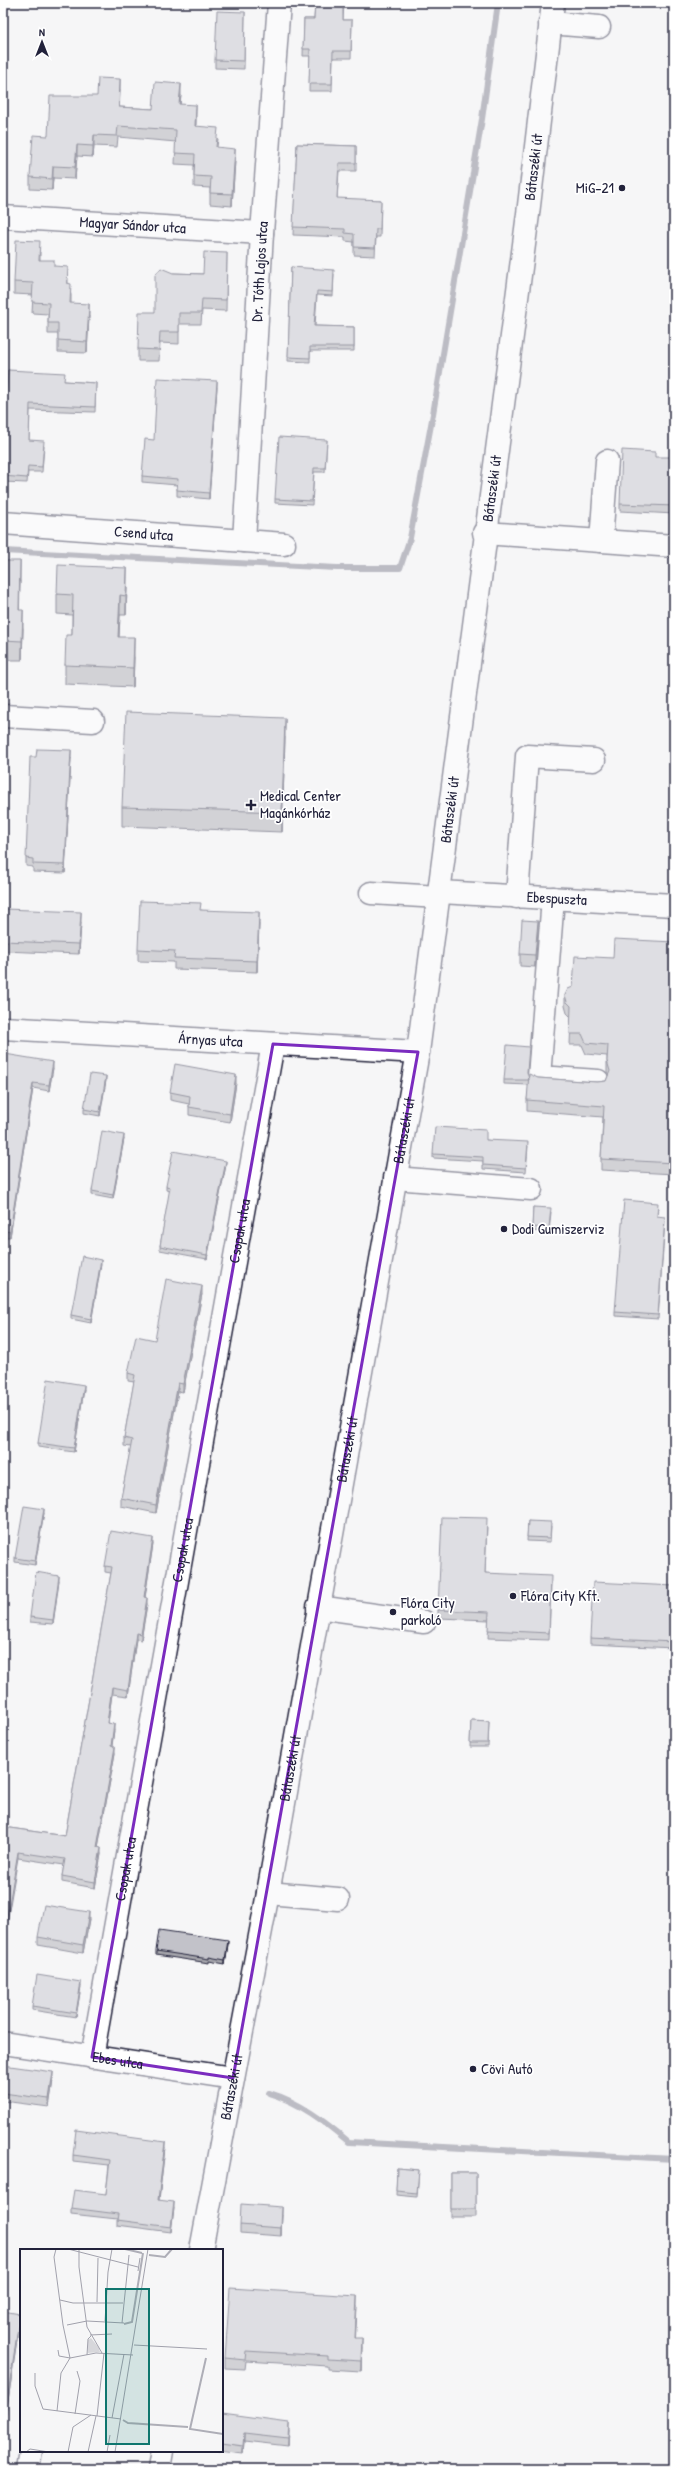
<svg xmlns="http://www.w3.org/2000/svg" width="677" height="2472" font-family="'Patrick Hand',sans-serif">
<rect width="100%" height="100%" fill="#f6f6f7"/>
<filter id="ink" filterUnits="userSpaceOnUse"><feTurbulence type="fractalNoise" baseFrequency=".025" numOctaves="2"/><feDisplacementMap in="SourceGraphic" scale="8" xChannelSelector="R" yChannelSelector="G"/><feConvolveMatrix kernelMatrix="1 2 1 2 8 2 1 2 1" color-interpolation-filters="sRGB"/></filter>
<g filter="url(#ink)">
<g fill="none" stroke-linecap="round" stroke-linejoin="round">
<path stroke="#767685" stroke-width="6" d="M3 551 337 568H400L410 538 433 414 482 119 498 3
M269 2093C300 2102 325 2122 349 2142L674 2159"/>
<g stroke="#22223b" stroke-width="25">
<g id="minor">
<path d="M550 23 599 27"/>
<path id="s1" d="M3 217 262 233"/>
<path id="s2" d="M3 523 284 544"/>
<path d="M484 533 674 546"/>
<path id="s3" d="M244 541 262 233 279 3"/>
<path d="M601 541 607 461"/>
<path d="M3 716 93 721"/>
<path id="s4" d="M440 892 674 905"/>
<path d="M371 893 439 897"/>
<path d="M517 897 527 756 594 760"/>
<path d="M553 898 539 1077 598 1081"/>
<path id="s5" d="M3 1028 418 1052"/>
<path d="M395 1178 531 1189"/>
<path d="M318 1607 424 1622"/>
<path d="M268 1893 338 1899"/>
<path id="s6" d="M3 2043 233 2078"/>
<path id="s7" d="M92 2057 273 1044"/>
<path d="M28 2469 31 2451"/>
</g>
</g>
<g stroke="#22223b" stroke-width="25">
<g id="major">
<path id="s8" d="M201 2250 268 1893 418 1052 528 214 553 3"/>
<path d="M159 2469 162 2451"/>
</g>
</g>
<use href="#minor" stroke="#fff" stroke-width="22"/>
<use href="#major" stroke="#fff" stroke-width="22"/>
</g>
<path fill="#a7a7ad" stroke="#22223b" d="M315 3H344L343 20H352L351 58H333L332 91H309L310 56H303L304 19H314Z
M245 12 244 69 215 68V60Z
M120 90 119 107 153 109 181 95 180 104 196 117V126L218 139 217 147 235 160 232 206 210 204V188L194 187V165L175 164 176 142 118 137 117 147 94 146 93 157 77 156 75 179 53 178 52 190 30 189V177L48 136 97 96Z
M297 144 356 146V171H339L337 199 381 200 380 237H376L375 256 354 255V242L345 241V237L293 235Z
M40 252V260L54 266 68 278V283L71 295V303L89 316 87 353 58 352V334H48V314L32 313 33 295 14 294V282Z
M227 253 226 311 202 310 201 324H179V344L160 343 159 361H138V349L173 273 203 274Z
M291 267 334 274 333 296 317 295 315 326 354 327V351H310V362L288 361Z
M8 370 65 381 96 383 95 412 30 410 29 440 44 446 42 472H28L27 483 3 482V447Z
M217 387 209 499 177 496V485L142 482V476L154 440Z
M327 440 325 472H314L312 505 275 503V499Z
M674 457V514L620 511V504Z
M3 561 20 581 19 610 23 629 22 660H3Z
M127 587 126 615H120L119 637 134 657 133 687 65 684V665L72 635V615L57 614V594Z
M285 737 282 832 122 826V807Z
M71 758 65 873 33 872V867L26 866V858Z
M201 910 259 924 257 972 174 969V962L138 961V949Z
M3 914 81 922 79 954 3 951V957Z
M538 932 535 967 520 966V954Z
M674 942V1174L601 1170V1159L603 1117 527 1111V1100L529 1085 504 1084V1080L529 1051 527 1073 529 1079 538 1078 597 1082 606 1081 608 1076 607 1073V1056L586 1054 582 1045H570L571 1017 567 1013 565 1006V995L573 987 613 958Z
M3 1064 53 1068 49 1091 33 1088 10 1237H6Z
M106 1080 100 1116 84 1113V1109Z
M236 1083 230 1122 189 1115V1104L170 1100V1092Z
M124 1139 113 1199 92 1195V1191Z
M486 1140 528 1146 526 1172 483 1169V1161L433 1158V1154Z
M226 1165 207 1259 160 1250V1246L170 1191 166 1190V1186Z
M533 1207 551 1212 549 1232 532 1231Z
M658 1207 657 1216 665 1221 658 1319 615 1316V1312Z
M101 1264 91 1323 71 1319V1315Z
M202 1294 183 1392 178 1391 156 1513 121 1506V1498L131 1447 124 1446V1438L134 1382 128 1381V1373L155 1340Z
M84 1389 74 1452 38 1447V1443Z
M44 1513 35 1565 15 1562V1558Z
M528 1521 551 1526 550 1542 527 1541Z
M487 1526 485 1573 551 1584 549 1640 488 1638 489 1620 438 1618V1610Z
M153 1544 145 1598 147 1604 141 1640 136 1639 128 1696 112 1694 108 1723 114 1730 112 1746 115 1753 98 1847 101 1854 95 1888 62 1882V1876L64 1865 18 1858 3 1827 65 1836 111 1573 105 1572V1566Z
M59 1580 53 1624 30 1622V1617Z
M674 1586V1648L590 1644V1638Z
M471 1720 489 1721 488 1747H470Z
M89 1920 83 1953 38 1945V1937Z
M228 1944 225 1964 209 1961V1963L156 1955V1951Z
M81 1986 76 2017 32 2010V2006Z
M3 2065 53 2080 49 2107 3 2101Z
M165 2147 159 2200 174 2208 171 2232 117 2225V2219L71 2214V2208L106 2194 109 2165 73 2161V2155Z
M397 2168 419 2170 417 2197 396 2195Z
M451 2173H476V2217H451Z
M282 2215 281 2236 240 2233V2225Z
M357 2306 355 2338 362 2348 361 2371 328 2369V2366L246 2361 245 2369 225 2368V2358Z
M3 2311 20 2320 6 2414 3 2413Z
M222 2414 289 2431 288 2446 244 2441 243 2454 219 2451H222Z"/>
<path fill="#88888d" stroke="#22223b" d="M120 79V90L119 118V107Z
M181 84V95L179 115V104Z
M196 105V117L195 138V126Z
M94 135V146L93 157V146Z
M77 145V156L75 179V167Z
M235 149V160L232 206V194Z
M53 166V178L52 190V179Z
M89 304V316L87 353V342Z
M217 381V387L209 499V493Z
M20 561V581L19 629V610Z
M127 568V587L126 615V596Z
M120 595V615L118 656V637Z
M23 610V629L22 660V641Z
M134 637V657L133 687V668Z
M285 718V737L282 832V812Z
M71 750V758L65 873V865Z
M81 912V922L79 954V944Z
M259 912V924L257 972V961Z
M538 921V932L535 967V955Z
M53 1062V1068L49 1091V1085Z
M236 1075V1083L230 1122V1114Z
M106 1076V1080L100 1116V1112Z
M33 1083V1088L10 1237V1232Z
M124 1135V1139L113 1199V1195Z
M226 1161V1165L207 1259V1255Z
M6 1231V1237L3 1258V1253Z
M101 1260V1264L91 1323V1319Z
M202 1286V1294L183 1392V1384Z
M178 1383V1391L156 1513V1505Z
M84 1385V1389L74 1452V1448Z
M44 1509V1513L35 1565V1561Z
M153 1538V1544L144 1603V1597Z
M59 1576V1580L53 1624V1620Z
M147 1598V1604L141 1640V1634Z
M136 1633V1639L128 1696V1690Z
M112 1687V1694L107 1729V1723Z
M114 1724V1730L111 1752V1746Z
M115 1747V1753L97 1853V1847Z
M101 1848V1854L95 1888V1882Z
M18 1852V1858L3 1946V1940Z
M89 1912V1920L83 1953V1945Z
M228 1940V1944L225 1964V1960Z
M81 1982V1986L76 2017V2013Z
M53 2072V2080L49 2107V2099Z
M165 2142V2147L158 2206V2200Z
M174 2202V2208L171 2232V2227Z
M282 2207V2215L281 2236V2228Z
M357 2296V2306L355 2348V2338Z
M20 2314V2320L6 2414V2408Z
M362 2338V2348L361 2371V2361Z
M289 2423V2431L288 2446V2438Z
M244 2433V2441L243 2454V2446Z"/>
<path fill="#c2c2c9" stroke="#22223b" d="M315 3H343V20H352L351 51H333L332 84H309L310 49H303L304 19H314Z
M217 11 245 12 244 61 215 60Z
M98 78 120 79 119 107 153 109 155 82 181 84 179 104 196 105 195 126 218 128 216 147 235 149 232 194 210 193 211 177 194 176 195 154 175 153 176 130 118 126 117 136 94 135 93 146 77 145 75 167 53 166 52 179 30 177 33 135 48 136 50 96H97Z
M297 144 356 146V163H339L337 198 381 200 380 229H376L375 248 354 247V234L345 233V229L293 227Z
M16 240 40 241 39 260H54V266L68 267 67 283 71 284 70 303 89 304 87 342 58 340V323H48L49 303 32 302 33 283 14 282Z
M204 252 227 253 226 300 202 299 201 313H179V332H160L159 350 138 349 139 312H155V275L161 268 173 273 203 274Z
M291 267 334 270 333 292 317 291 314 326 354 327V347H310V358L288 357Z
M8 370 65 373 64 381 96 383 95 407 30 404 29 440 44 441 42 467 28 466 27 478 3 476V447Z
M157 378 217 381 209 493 177 490 178 479 142 476 145 439 154 440Z
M279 437 327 440 325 468H314L312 501 275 499Z
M622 450 655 452V457H674V506L620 504Z
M3 561H20L19 610H23L22 641 3 640Z
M58 565 127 568 126 596 120 595 118 637H134L133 668 65 665 66 635H72L73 595 57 594Z
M126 712 285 718 282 812 122 807Z
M37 749 71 750 65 865 33 864V859L26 858 30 757H36Z
M140 901 201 903 200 910 259 912 257 961 174 958 175 951 138 949Z
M5 909 81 912 79 944 3 941V947V914H5Z
M522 920 538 921 535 955 520 954Z
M614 939 674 942V1163L601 1159 604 1106 527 1100 529 1074 538 1078 597 1082 606 1081 610 1071 607 1061 608 1045 586 1043 582 1034H570L571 1006 567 1002 565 995 568 989 573 987 575 956 613 958Z
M507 1045 529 1047 527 1072 529 1079V1080H504Z
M5 1054 53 1062 49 1085 33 1083 10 1232 6 1231 3 1253V1064Z
M175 1064 236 1075 230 1114 189 1107 190 1096 170 1092Z
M90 1074 106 1076 100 1112 84 1109Z
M435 1127 486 1130V1140L528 1142 526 1168 483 1165V1157L433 1154Z
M102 1131 124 1135 113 1195 92 1191Z
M173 1151 226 1161 207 1255 160 1246 170 1187 166 1186Z
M624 1200 658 1203 657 1216 665 1217 658 1315 615 1312Z
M533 1207 551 1208 549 1228 532 1227Z
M82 1256 101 1260 91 1319 71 1315Z
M166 1279 202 1286 183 1384 178 1383 156 1505 121 1498 132 1440 124 1438 135 1375 128 1373 136 1336 155 1340Z
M48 1379 84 1385 74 1448 38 1443Z
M24 1506 44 1509 35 1561 15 1558Z
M442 1517 487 1518 485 1573 551 1576 549 1633 488 1630 489 1612 438 1610Z
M528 1521 551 1522 550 1538 527 1537Z
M111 1531 153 1538 144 1597 147 1598 141 1634 136 1633 128 1690 112 1687 107 1723 114 1724 111 1746 115 1747 97 1847 101 1848 95 1882 62 1876 65 1859 18 1852 3 1940V1827L65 1836 112 1567 105 1566Z
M36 1572 59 1576 53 1620 30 1617Z
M593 1582 674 1586V1642L590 1638Z
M471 1720 489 1721 488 1743H470Z
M44 1905 89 1912 83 1945 38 1937Z
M159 1930 228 1940 225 1960 209 1957V1959L156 1951Z
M37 1975 81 1982 76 2013 32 2006Z
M3 2065 53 2072 49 2099 3 2093Z
M76 2130 165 2142 158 2200 174 2202 171 2227 117 2220 118 2214 71 2208 74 2190 106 2194 110 2160 73 2155Z
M397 2168 419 2170 417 2193 396 2191Z
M451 2173H476V2209H451Z
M241 2204 282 2207 281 2228 240 2225Z
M230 2288 357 2296 355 2338H362L361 2361 328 2359V2356L246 2351 245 2360 225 2358Z
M3 2311 20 2314 6 2408 3 2407Z
M222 2414 289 2423 288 2438 244 2433 243 2446 222 2443Z"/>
</g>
<path d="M0 0H677V2472H0ZM273 1044 418 1052 233 2078 92 2057Z" fill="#f6f6f7" fill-opacity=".55" fill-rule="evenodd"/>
<path fill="none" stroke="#7b2cbf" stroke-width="3" stroke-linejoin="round" d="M273 1044 418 1052 233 2078 92 2057Z"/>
<g fill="#22223b" stroke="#fff" stroke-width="1.5">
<circle cx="622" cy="188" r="4"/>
<path d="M249 799h4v4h4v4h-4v4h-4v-4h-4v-4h4z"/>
<circle cx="504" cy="1229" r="4"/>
<circle cx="513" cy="1596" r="4"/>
<circle cx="393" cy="1612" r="4"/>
<circle cx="473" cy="2069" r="4"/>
</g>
<g text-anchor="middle" stroke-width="3.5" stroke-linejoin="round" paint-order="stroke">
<g font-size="15" fill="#22223b" stroke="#fff">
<text dy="5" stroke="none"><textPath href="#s8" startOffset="2110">Bátaszéki út</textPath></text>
<text dy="5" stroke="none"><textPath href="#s1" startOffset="130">Magyar Sándor utca</textPath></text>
<text dy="5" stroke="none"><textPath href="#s3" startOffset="270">Dr. Tóth Lajos utca</textPath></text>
<text dy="5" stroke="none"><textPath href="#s8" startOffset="1786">Bátaszéki út</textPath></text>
<text dy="5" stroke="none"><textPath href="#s2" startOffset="141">Csend utca</textPath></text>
<text dy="5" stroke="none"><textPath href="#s8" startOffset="1462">Bátaszéki út</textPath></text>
<text dy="5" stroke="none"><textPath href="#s4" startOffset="117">Ebespuszta</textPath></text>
<text dy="5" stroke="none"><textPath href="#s5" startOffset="208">Árnyas utca</textPath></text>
<text dy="5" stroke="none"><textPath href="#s8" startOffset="1138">Bátaszéki út</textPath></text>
<text dy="5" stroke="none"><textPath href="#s7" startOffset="839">Csopak utca</textPath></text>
<text dy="5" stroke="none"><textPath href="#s8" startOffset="814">Bátaszéki út</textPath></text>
<text dy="5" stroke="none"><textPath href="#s7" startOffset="515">Csopak utca</textPath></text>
<text dy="5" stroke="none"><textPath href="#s8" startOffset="490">Bátaszéki út</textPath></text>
<text dy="5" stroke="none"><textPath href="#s7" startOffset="191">Csopak utca</textPath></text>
<text dy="5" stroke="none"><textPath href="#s6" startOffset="116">Ebes utca</textPath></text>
<text dy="5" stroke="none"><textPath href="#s8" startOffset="166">Bátaszéki út</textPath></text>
</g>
<g font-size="15" fill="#22223b" stroke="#fff" text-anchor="start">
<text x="614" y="193" text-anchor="end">MiG–21</text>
<text x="260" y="801">Medical Center<tspan x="260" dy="17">Magánkórház</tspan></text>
<text x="512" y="1234">Dodi Gumiszerviz</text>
<text x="521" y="1601">Flóra City Kft.</text>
<text x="401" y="1608">Flóra City<tspan x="401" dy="17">parkoló</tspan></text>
<text x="481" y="2074">Cövi Autó</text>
</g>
</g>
<g transform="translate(20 2249)">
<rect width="203" height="203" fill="#f6f6f7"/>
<path d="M71 89 79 99 80 103 68 104V91Z" fill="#d7d7db"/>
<path fill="none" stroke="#aeaeb7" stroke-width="2" d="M105 0 122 4M129 6 145 8 152 0M104 75 112 73 123 4M186 109 170 180 203 185M103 171 108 174 168 178"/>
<path fill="none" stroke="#a1a1ac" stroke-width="1" d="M36 0 34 8 43 76 50 109M48 0 118 18M59 0V18L67 78 82 104M118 22 120 9M40 51 53 54H103M77 53 78 9M85 72 88 23 92 0M102 74 109 6M47 76 67 72 104 74M70 86 92 85M114 96 187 100M38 101 39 107 50 109 76 104 113 106M67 106 68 90 71 87M15 124V137L23 160 101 170M37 162 41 124 50 109M55 165 60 132 57 122M77 167 84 104M92 169 104 105M6 203 10 200 29 203M48 203 53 178 71 166M68 203 76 167M87 203 90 186M95 203 128 0"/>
<path fill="#0f766e" fill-opacity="0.15" stroke="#0f766e" stroke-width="2" d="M86 40H129V195H86Z"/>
<rect width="203" height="203" fill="none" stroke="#22223b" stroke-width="2"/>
</g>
<rect width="677" height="2472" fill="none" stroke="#fff" stroke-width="16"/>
<rect x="8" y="8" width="661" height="2456" fill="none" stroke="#22223b" stroke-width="1.5" filter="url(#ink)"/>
<g transform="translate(42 42)" stroke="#ffffff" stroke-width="3" paint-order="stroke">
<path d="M0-3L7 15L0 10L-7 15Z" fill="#22223b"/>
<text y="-6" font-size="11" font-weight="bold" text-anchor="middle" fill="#22223b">N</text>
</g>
</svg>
